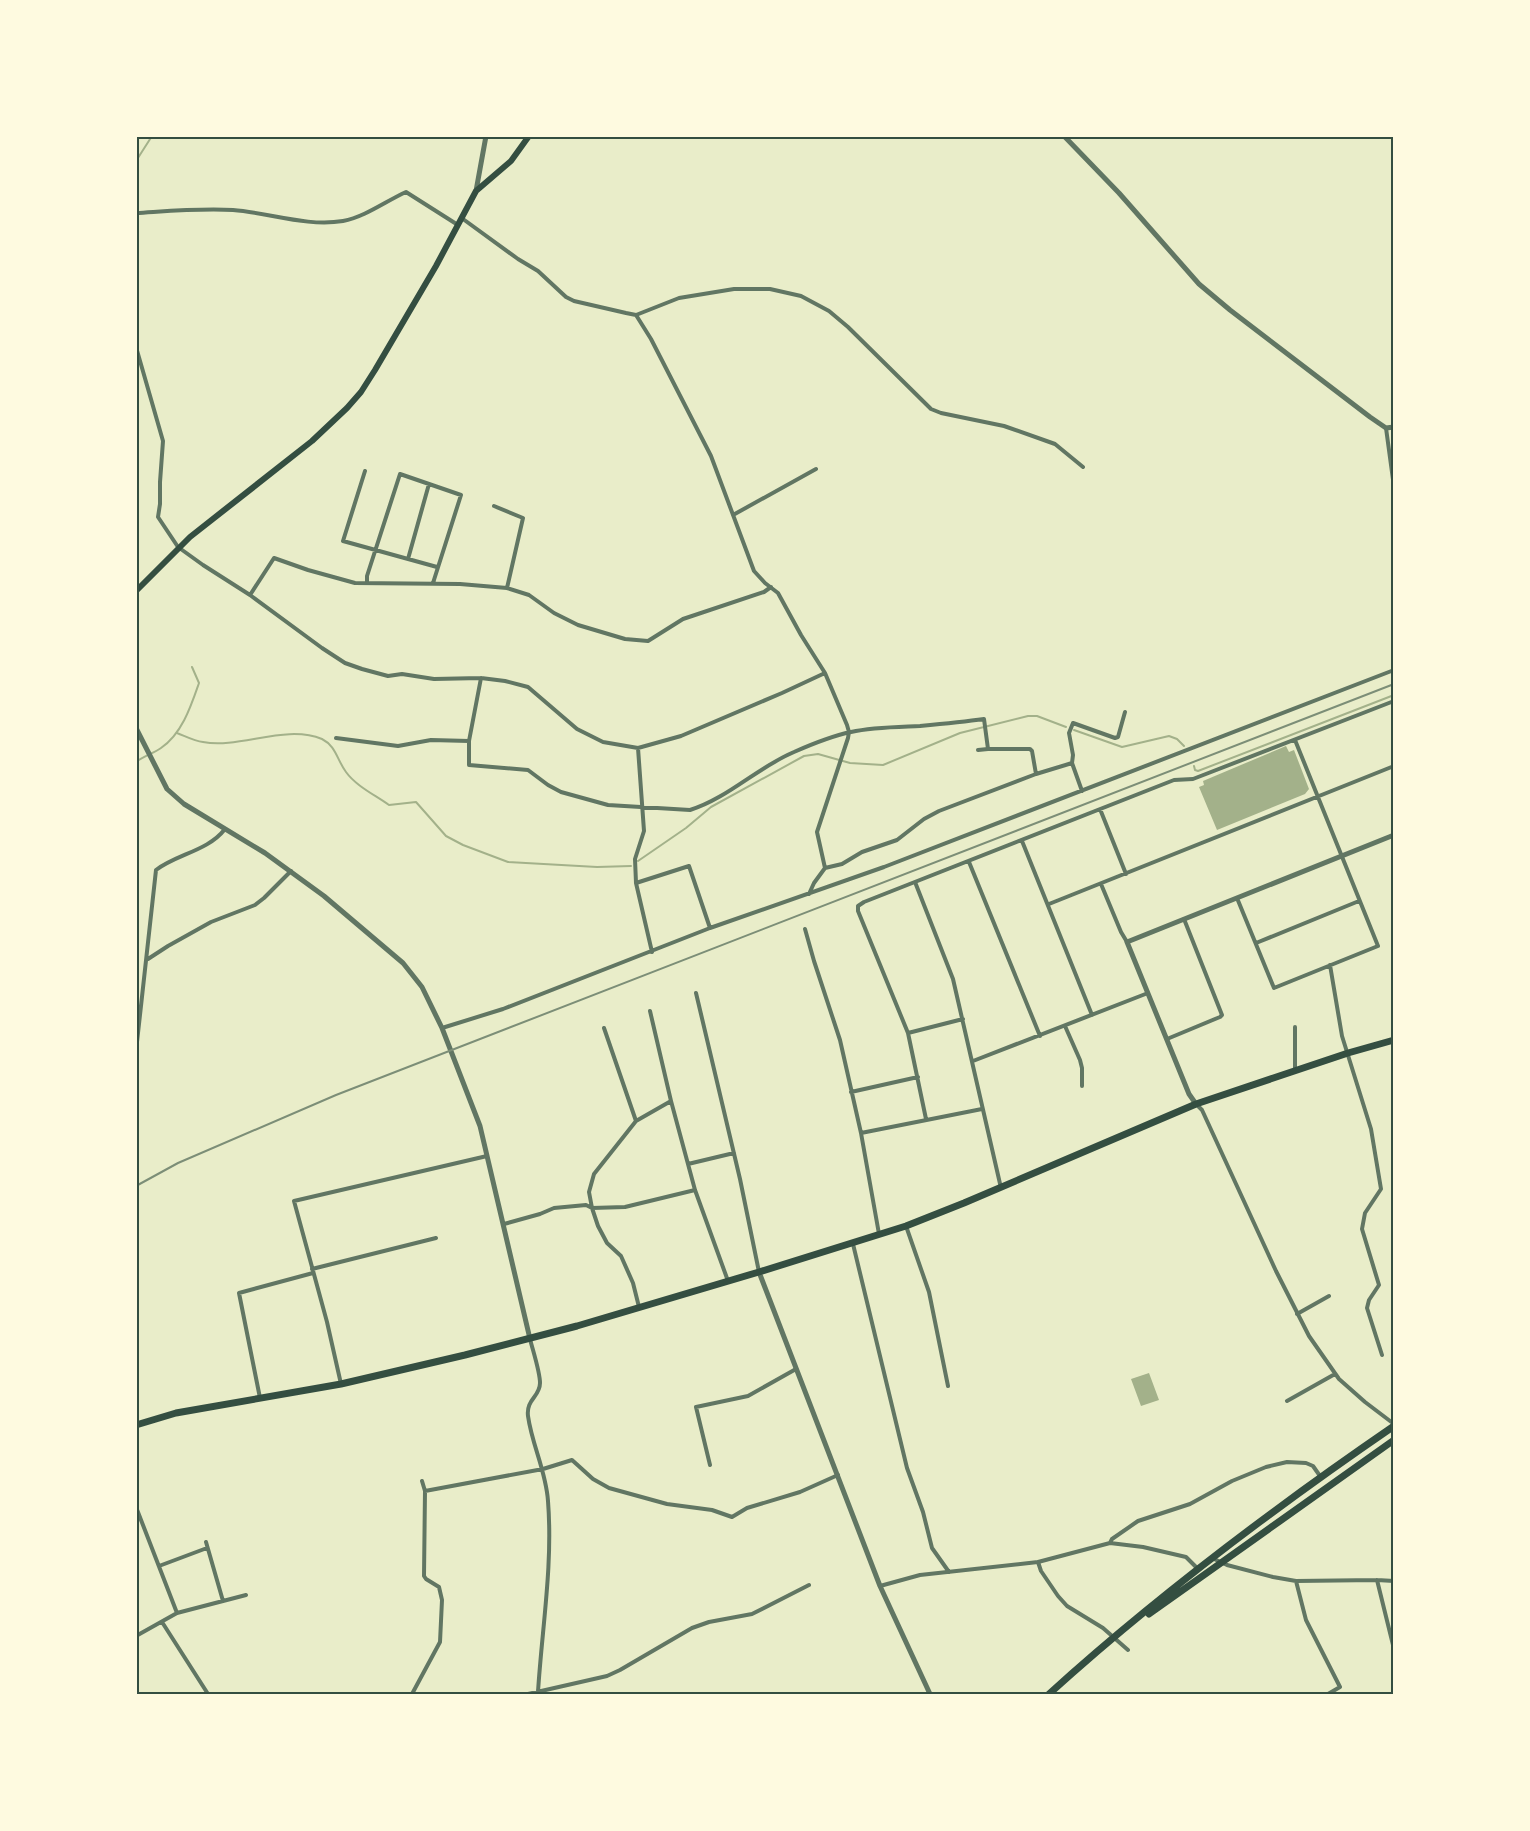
<svg xmlns="http://www.w3.org/2000/svg" width="1530" height="1831" font-family="Jost,sans-serif">
<rect width="100%" height="100%" fill="#e9edc9"/>
<path fill="#a3b18a" d="M1286 746 1289 752 1294 750 1309 789 1305 794 1217 830 1199 787 1204 785 1203 781Z
M1149 1373 1159 1400 1141 1406 1131 1379Z"/>
<g fill="none" stroke-linecap="round" stroke-linejoin="round">
<path stroke="#a3b18a" stroke-width="2" d="M136 161 152 136
M1074 730 1122 747 1169 736 1177 739 1184 746
M177 733C185 736 194 741 203 742 240 749 285 724 322 739 336 746 337 760 346 772 356 786 375 795 389 805L416 802 446 836 463 845 508 862 597 867 631 866
M136 762C144 756 154 753 161 748 182 734 191 706 199 683L192 667
M1194 766 1195 770 1198 771 1394 695
M638 861 686 828 711 807 804 756 818 754 850 763 883 765 960 733 1028 716H1037L1066 727"/>
<path stroke="#617663" stroke-width="4" d="M136 213C169 211 201 208 233 210 270 213 307 227 343 221 365 217 386 201 406 192L458 225
M463 219 518 259 538 271 566 297 574 301 626 313 636 315 679 298 734 289H770L801 296 829 311 848 327 931 409 941 413 1004 426 1055 444 1083 467
M636 315 651 339 711 456 754 571 765 583 778 593 801 635 825 673 847 725 849 732 848 738 817 832 825 868
M136 347 163 441 160 482V504L158 517 178 547 203 565 250 595 322 648 345 663 362 669 388 676 402 674 434 679 481 678 505 681 528 687 577 729 603 742 638 748 681 736 782 693 825 673
M1386 428 1394 487
M365 471 343 541 437 567
M494 506 523 518 507 588
M733 515 816 469
M408 559 429 484
M367 583V576L400 474 461 495 433 583
M250 595 274 558 308 570 355 583 460 584 507 588 529 595 554 613 578 625 625 639 648 641 683 619 764 592 771 587
M481 678 469 741V765L528 770 548 785 561 792 608 805 690 810C728 798 758 767 794 752 812 744 832 736 851 732 873 727 897 727 920 726 941 724 962 722 984 719L988 749
M336 738 398 746 431 740 469 741
M638 748 644 831 635 859 636 883 652 952
M978 750 988 749H1030L1032 751 1036 774
M1072 763 1073 755 1069 733 1073 723 1115 738 1118 737 1125 712
M1100 809 1126 874
M1022 841 1092 1015
M969 862 1040 1036
M915 882 953 979 1001 1188
M636 883 689 866 710 928
M1101 884 1121 932 1127 942
M809 894 814 883 825 868 842 864 862 852 897 840 924 819 939 811 1036 774 1072 763 1082 791
M1237 898 1274 988 1378 946 1295 740
M1049 904 1394 766
M805 929 814 961 840 1040 861 1133 879 1234
M1256 943 1359 901
M148 959 168 946 211 922 255 905 264 898 291 871
M1330 965 1342 1036 1371 1129 1381 1189 1365 1213 1362 1229 1379 1285 1369 1300 1367 1308 1382 1355
M696 993 740 1179 759 1272
M650 1011 671 1101 695 1190 728 1281
M1065 1026 1080 1060 1082 1068V1086
M442 1028 503 1009 710 928 884 867 1394 670
M604 1028 636 1121
M908 1033 963 1019
M1167 1039 1220 1017 1222 1015 1184 919
M136 1051 156 870C177 854 208 851 225 829
M973 1061 1148 993
M1295 1071V1027
M851 1092 918 1077
M1197 1105 1202 1110 1276 1271 1309 1336 1339 1379 1365 1402 1394 1424
M926 1119 908 1033 858 911V906L864 902 1174 780 1193 779 1394 701
M861 1133 982 1109
M688 1164 734 1153
M504 1224 540 1214 554 1208 586 1205 592 1208 625 1207 695 1190
M906 1226 929 1292 948 1386
M853 1244 907 1468 923 1512 932 1548 949 1572
M312 1269 436 1238
M639 1307 633 1283 621 1256 607 1243 598 1226 592 1208 589 1192 594 1174 636 1121 671 1101
M1297 1314 1329 1296
M530 1339C533 1351 540 1372 540 1383 540 1397 526 1399 528 1416 532 1445 546 1471 548 1501 553 1565 542 1628 538 1692
M341 1384 327 1322 294 1201 487 1156
M260 1398 239 1293 313 1273
M1287 1401 1335 1374
M710 1465 696 1407 748 1396 796 1369
M425 1491 543 1469 572 1460 593 1479 609 1488 667 1504 712 1510 732 1517 747 1508 800 1492 838 1475
M136 1507 177 1613
M206 1542 223 1601
M1110 1543 1112 1539 1138 1521 1190 1504 1232 1481 1266 1467 1287 1462 1306 1463 1313 1466 1320 1476
M1212 1558 1227 1565 1273 1577 1296 1581 1377 1580 1394 1581
M1038 1562 1041 1571 1058 1596 1067 1606 1103 1628 1128 1650
M159 1566 207 1548
M1377 1580 1394 1649
M1296 1581 1306 1620 1340 1687 1328 1694
M880 1586 920 1575 1038 1562 1110 1543 1143 1547 1186 1557 1198 1569
M162 1622 208 1694
M136 1636 177 1613 246 1595
M412 1694 440 1642 442 1600 439 1587 426 1579 424 1576 425 1491 422 1481
M528 1694 607 1676 620 1670 692 1628 709 1622 752 1614 809 1585"/>
<path stroke="#617663" stroke-width="5" d="M1064 136 1119 193 1199 284 1230 310 1370 417 1386 428 1394 427
M476 191 486 136
M136 728 167 789 184 804 265 853 324 896 403 963 422 987 442 1028 480 1126 530 1339
M1196 1104 1189 1094 1127 942 1394 835
M759 1272 880 1586 930 1694"/>
<path stroke="#344e41" stroke-width="6" d="M136 591 190 537 312 441 347 408 361 392 375 370 436 266 476 191 511 161 529 136"/>
<path stroke="#344e41" stroke-width="7" d="M136 1425 176 1413 341 1384 465 1355 577 1326 759 1272 906 1226 964 1203 1196 1104 1348 1053 1394 1040
M1149 1614 1394 1440
M1049 1694C1157 1596 1273 1509 1394 1426"/>
<path stroke="#7c8e77" stroke-width="2" d="M136 1186 178 1163 336 1095 1394 684"/>
</g>
<rect width="1530" height="1831" fill="none" stroke="#fefae0" stroke-width="276"/>
<rect x="138" y="138" width="1254" height="1555" fill="none" stroke="#344e41" stroke-width="2"/>
</svg>
